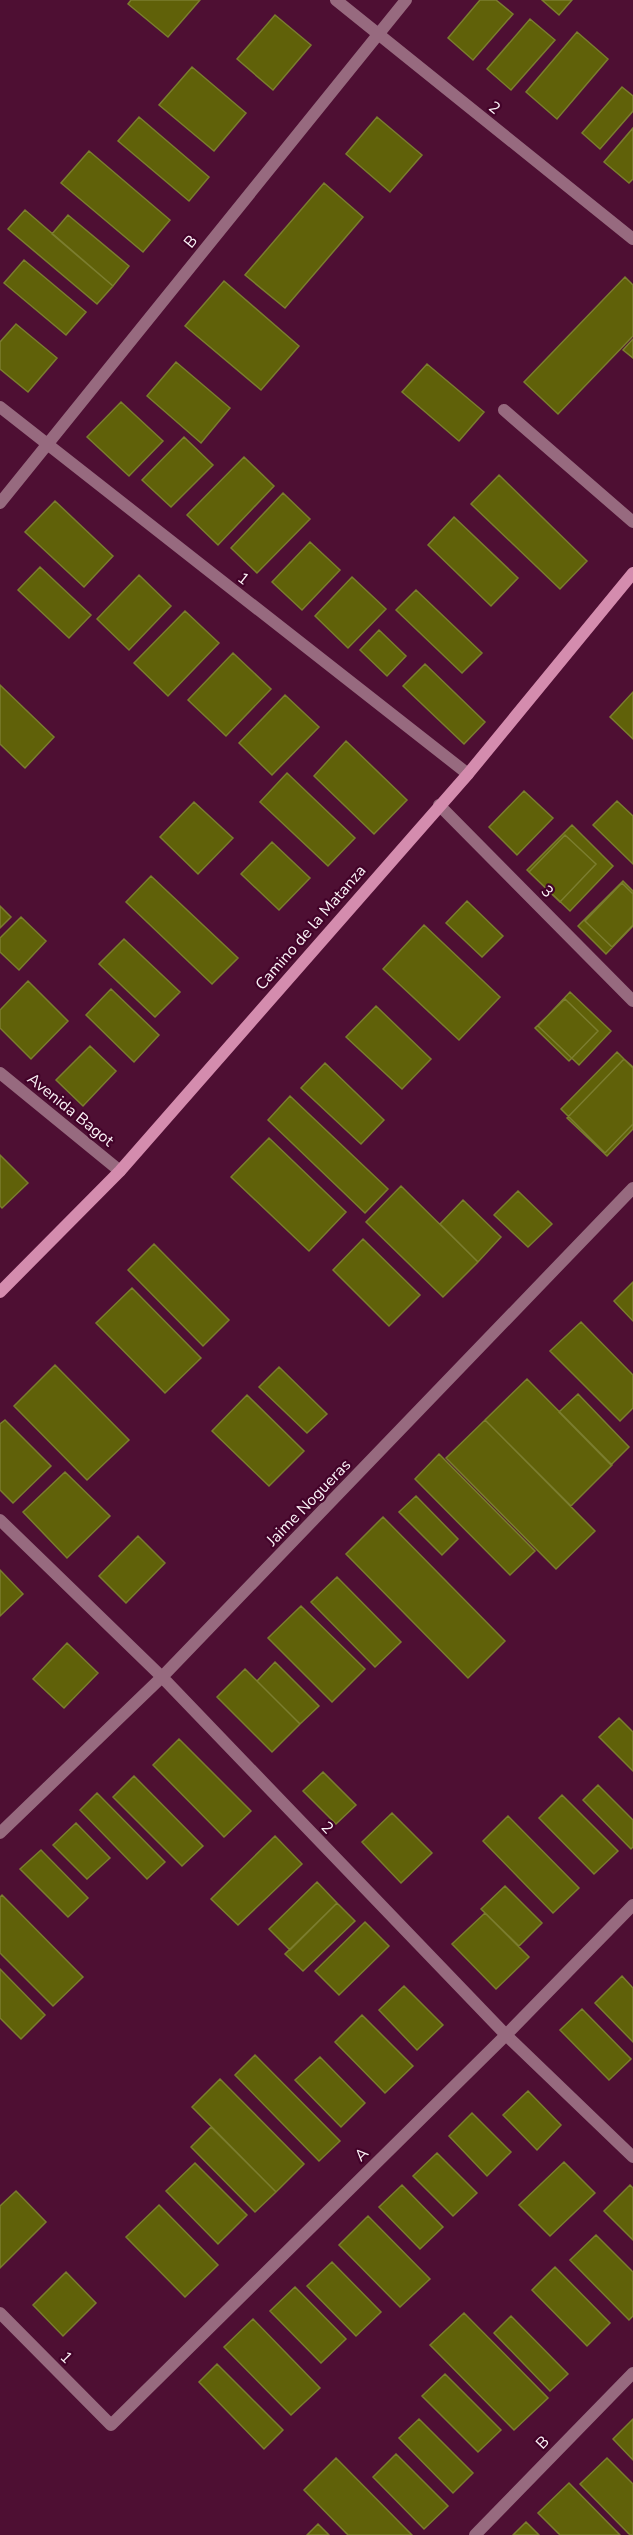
<svg xmlns="http://www.w3.org/2000/svg" width="633" height="2535" font-family="'Nunito Sans',sans-serif">
<rect width="100%" height="100%" fill="#4e0f33"/>
<path fill="#606109" stroke="#7b7d2f" stroke-width="1.5" d="M131 0H200L168 37 128 4Z
M480 0H496L513 14 473 60 448 38Z
M542 0H572L559 15Z
M275 15 311 45 273 90 237 59Z
M530 19 555 40 511 90 487 69Z
M577 32 608 59 557 119 526 92Z
M192 67 246 113 214 151 159 105Z
M622 87 633 96V111L600 149 582 133Z
M139 117 209 177 189 201 118 141Z
M377 117 422 155 390 192 346 154Z
M633 128V179L629 183 604 162Z
M89 151 170 220 143 252 61 183Z
M324 183 363 217 285 308 245 275Z
M25 210 113 286 97 304 8 229Z
M68 215 129 266 113 286 52 234Z
M24 260 86 312 66 335 4 283Z
M625 277 633 285V336L558 414 524 382Z
M224 281 299 346 261 390 185 326Z
M16 324 57 358 28 392 0 369V342Z
M633 339V358L623 350Z
M176 362 230 408 201 443 147 396Z
M427 364 484 412 459 441 402 392Z
M121 402 163 441 129 476 87 437Z
M184 437 213 465 171 507 142 480Z
M244 457 274 486 218 545 187 515Z
M499 475 587 561 560 589 471 504Z
M283 493 310 519 257 573 231 548Z
M55 501 113 556 84 587 25 532Z
M454 517 518 578 491 606 428 545Z
M310 542 340 570 302 610 272 582Z
M40 567 91 615 69 638 18 590Z
M139 575 171 606 129 650 97 619Z
M352 577 386 609 348 648 315 616Z
M416 590 482 653 462 673 396 610Z
M185 611 219 643 168 696 134 663Z
M379 630 406 656 387 676 360 650Z
M233 653 271 689 226 736 188 700Z
M425 664 485 722 464 744 403 686Z
M0 685 54 737 25 768 0 744Z
M633 692V739L610 717Z
M285 695 319 727 272 775 239 743Z
M346 741 407 800 374 834 314 776Z
M287 773 355 838 328 866 260 802Z
M524 791 553 818 517 855 489 827Z
M617 801 633 816V864L593 825Z
M194 802 233 838 198 874 160 837Z
M572 825 613 866 570 911 527 870Z
M565 835 596 864 560 902 529 872Z
M272 842 310 878 279 910 241 874Z
M151 876 238 958 212 984 126 902Z
M623 881 633 891V926L606 954 578 926Z
M622 883 633 894V925L612 947 585 921Z
M467 901 503 936 482 957 446 923Z
M0 906 11 917 0 928Z
M21 917 46 941 19 970 0 952V938Z
M424 925 500 997 459 1040 383 969Z
M124 939 180 992 155 1017 99 964Z
M28 981 68 1021 31 1059 0 1028V1010Z
M111 989 159 1035 134 1062 86 1015Z
M570 992 611 1031 579 1065 538 1026Z
M565 999 598 1031 569 1061 535 1028Z
M376 1006 431 1059 402 1089 346 1037Z
M90 1046 116 1071 83 1106 56 1080Z
M617 1052 633 1068V1124L605 1153 561 1109Z
M624 1059 633 1067V1129L607 1156 567 1118Z
M325 1063 384 1120 361 1144 301 1088Z
M290 1096 388 1189 365 1213 268 1120Z
M269 1138 346 1212 309 1251 231 1177Z
M0 1155 28 1183 2 1208 0 1206Z
M401 1186 478 1262 443 1297 366 1222Z
M518 1191 552 1224 528 1247 494 1215Z
M463 1200 501 1237 478 1262 440 1224Z
M363 1239 420 1295 389 1326 333 1270Z
M154 1244 229 1320 203 1346 128 1270Z
M633 1282V1321L614 1301Z
M132 1288 201 1358 165 1393 96 1323Z
M581 1322 633 1375V1408L620 1421 550 1351Z
M55 1365 129 1440 87 1480 14 1406Z
M279 1367 327 1414 307 1433 259 1387Z
M527 1379 612 1465 571 1506 485 1420Z
M578 1394 629 1447 611 1465 559 1412Z
M247 1395 304 1451 269 1486 212 1431Z
M5 1420 51 1466 13 1503 0 1490V1424Z
M485 1420 595 1531 556 1569 446 1458Z
M439 1454 535 1551 510 1575 415 1479Z
M65 1472 110 1516 67 1558 23 1512Z
M416 1496 458 1539 442 1555 399 1512Z
M383 1517 505 1641 468 1678 346 1554Z
M138 1536 165 1563 126 1603 99 1576Z
M0 1570 23 1594 0 1616Z
M337 1577 401 1642 375 1667 311 1602Z
M301 1606 365 1669 332 1702 268 1638Z
M67 1643 98 1673 64 1708 33 1679Z
M275 1662 319 1706 300 1724 257 1681Z
M245 1669 300 1724 272 1752 217 1697Z
M619 1718 633 1732V1771L599 1737Z
M179 1739 251 1811 224 1837 153 1765Z
M323 1772 356 1805 336 1824 303 1791Z
M134 1776 203 1846 182 1866 113 1797Z
M598 1785 633 1820V1847L631 1849 583 1800Z
M97 1793 165 1862 147 1879 80 1810Z
M562 1795 618 1851 594 1874 539 1818Z
M392 1813 432 1853 401 1883 362 1842Z
M508 1816 579 1888 553 1913 483 1841Z
M76 1823 110 1858 87 1879 53 1845Z
M275 1836 302 1864 238 1925 211 1899Z
M41 1850 88 1898 68 1917 20 1869Z
M317 1882 337 1903 290 1950 269 1929Z
M505 1886 542 1923 519 1946 481 1909Z
M2 1895 83 1977 53 2006 0 1953V1897Z
M337 1903 355 1921 303 1971 285 1954Z
M485 1913 529 1957 496 1989 452 1944Z
M365 1922 389 1946 339 1995 315 1971Z
M0 1969 45 2015 21 2039 0 2018Z
M622 1976 633 1988V2042L595 2003Z
M404 1986 443 2025 417 2050 379 2010Z
M582 2009 631 2059 609 2080 560 2030Z
M362 2015 413 2066 385 2093 335 2042Z
M255 2055 340 2141 319 2161 235 2075Z
M320 2057 365 2103 341 2127 295 2080Z
M220 2079 304 2164 276 2192 192 2107Z
M528 2091 561 2125 537 2150 503 2115Z
M472 2113 511 2152 487 2176 449 2136Z
M211 2127 276 2192 255 2212 191 2147Z
M437 2153 477 2193 453 2216 413 2176Z
M564 2162 595 2193 550 2236 519 2205Z
M195 2163 247 2215 218 2244 166 2191Z
M402 2185 443 2227 420 2249 379 2207Z
M630 2185 633 2188V2240L604 2211Z
M16 2191 46 2222 0 2268V2206Z
M159 2205 218 2265 185 2297 126 2237Z
M368 2216 430 2279 400 2307 339 2245Z
M596 2235 633 2272V2316L629 2320 570 2260Z
M332 2262 381 2312 356 2336 307 2286Z
M555 2267 610 2323 587 2346 532 2290Z
M66 2272 96 2303 63 2336 33 2305Z
M295 2287 346 2339 321 2363 270 2311Z
M464 2313 548 2398 514 2430 430 2345Z
M511 2316 568 2374 550 2391 494 2333Z
M253 2319 320 2388 291 2415 224 2347Z
M217 2364 283 2430 264 2449 199 2382Z
M445 2374 501 2430 478 2452 422 2396Z
M419 2419 473 2473 453 2493 399 2438Z
M633 2419V2460L613 2439Z
M396 2454 448 2506 424 2529 373 2477Z
M336 2458 412 2535H348L304 2490Z
M607 2458 633 2484V2535H630L580 2484Z
M569 2483 620 2535H560L538 2513Z
M526 2522 539 2535H513Z
M318 2524 329 2535H307Z"/>
<g fill="none" stroke-linecap="round" stroke-linejoin="round">
<path stroke="#976a7f" stroke-width="12" d="M504 410 633 522"/>
<path stroke="#976a7f" stroke-width="12" d="M336 0 633 239
M0 407 468 774
M0 503 406 0
M439 805 633 1001
M0 1073 120 1171
M0 1520 162 1677 506 2035 633 2157
M0 1833 162 1677 633 1188
M0 2313 111 2425 506 2035 633 1905
M475 2535 633 2373"/>
<path stroke="#d48cae" stroke-width="12" d="M0 1292 120 1171 468 774 633 573"/>
</g>
<g text-anchor="middle" stroke-width="4.5" stroke-linejoin="round" paint-order="stroke">
<g font-size="16" fill="#faf2f6" stroke="#420329">
<text transform="translate(495 107) rotate(39)" y="6">2</text>
<text transform="translate(190 241) rotate(-51)" y="6">B</text>
<text transform="translate(244 578) rotate(38)" y="6">1</text>
<text transform="translate(548 891) rotate(45)" y="6">3</text>
<text transform="translate(310 927) rotate(-49)" y="6">Camino de la Matanza</text>
<text transform="translate(71 1109) rotate(39)" y="6">Avenida Bagot</text>
<text transform="translate(308 1502) rotate(-46)" y="6">Jaime Nogueras</text>
<text transform="translate(328 1827) rotate(46)" y="6">2</text>
<text transform="translate(361 2154) rotate(-45)" y="6">A</text>
<text transform="translate(67 2357) rotate(45)" y="6">1</text>
<text transform="translate(542 2442) rotate(-46)" y="6">B</text>
</g>
</g>
</svg>
